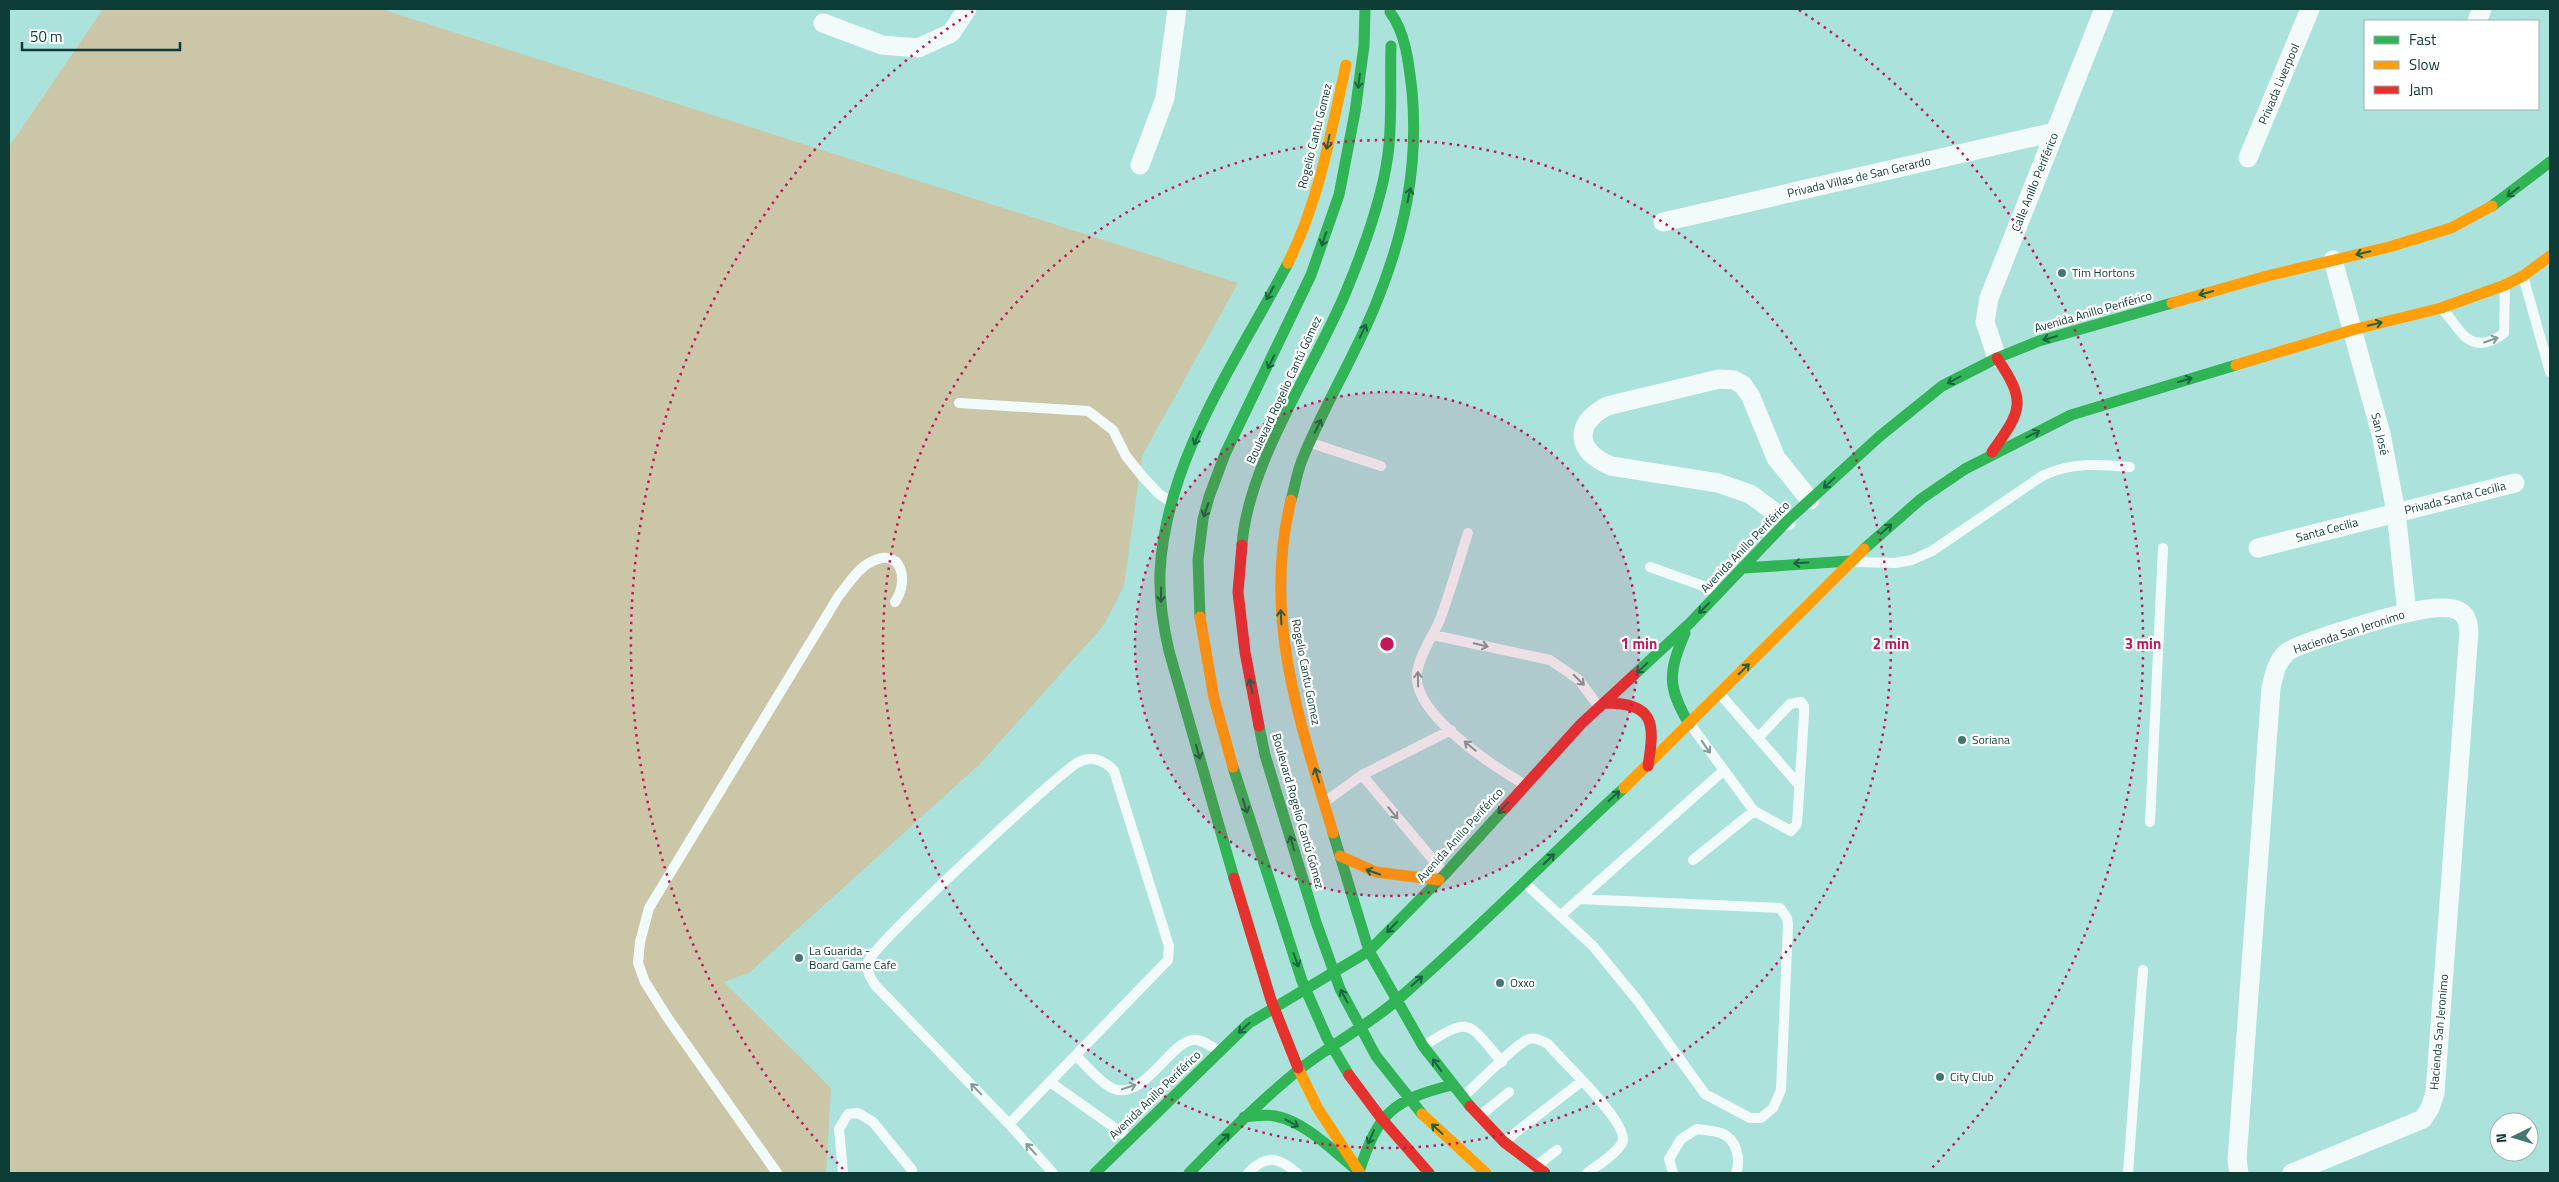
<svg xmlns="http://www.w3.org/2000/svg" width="2559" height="1182" font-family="'Titillium Web',sans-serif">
<rect width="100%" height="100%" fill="#abe3dc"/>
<path fill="#cac6a7" d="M103 9H381L1238 283 1142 456 1124 586 1104 625 980 764 749 973 724 982 831 1088 826 1173H9V147Z"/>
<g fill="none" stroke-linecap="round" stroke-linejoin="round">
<path stroke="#f2fbfa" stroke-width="10" d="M2523 276 2550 372
M2442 309C2456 322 2464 348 2487 342 2494 340 2498 338 2504 333L2505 286
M959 403 1088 411 1113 430 1126 456 1143 477 1159 494 1171 502
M1311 443 1381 466
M1468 533C1459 561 1451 589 1441 617 1434 635 1420 653 1417 673 1412 714 1493 766 1524 784
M1858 562 1895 563 1912 560 1932 551 2042 476C2071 462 2099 464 2130 467
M1650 567 1717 591
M1433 635 1550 660 1579 680 1599 707
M1720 694 1798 784
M1690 724 1754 811 1791 831 1797 824 1804 715V706L1801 702 1790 704 1758 738
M1362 775 1445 874
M1326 801 1362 775 1451 730
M2150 822 2163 548
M1693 860 1754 811
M1527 885 1593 946 1638 1001 1705 1094 1750 1118H1761L1773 1108 1781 1090 1788 925 1787 918 1780 908 1579 899
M1560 916 1723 771
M1424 1046C1471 1015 1468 1022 1502 1062
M1076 1056C1087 1066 1098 1080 1110 1087 1141 1105 1167 1045 1192 1040 1201 1038 1211 1047 1219 1051
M1050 1082 1129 1138
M1463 1097C1475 1086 1518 1042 1529 1039 1536 1037 1542 1041 1548 1044 1561 1060 1632 1125 1622 1143 1615 1155 1598 1165 1587 1173
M1481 1115 1509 1092
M1009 1124 1168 960 1169 946 1114 771C1105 760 1090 755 1077 763 1054 777 871 947 868 962 866 972 871 979 876 986L1009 1124 1053 1173
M1506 1140 1582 1081
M1536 1166 1557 1150
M777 1173 667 1017 645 982 638 963 640 942 649 908 838 597C847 586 858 568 871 562 901 546 910 580 895 602
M843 1173 839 1129 848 1114 858 1113 873 1122 912 1170
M1248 1173C1267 1154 1278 1157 1297 1173
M1673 1173 1669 1159 1681 1139 1697 1129C1705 1130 1714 1131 1721 1133 1737 1139 1741 1159 1736 1173
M2128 1173 2143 970"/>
<path stroke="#f2fbfa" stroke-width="19" d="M2477 21 2482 9
M823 23 882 45 918 48 951 33 967 9
M2248 158 2310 9
M1140 165 1165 98 1177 9
M1663 222 2055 132
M2333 260 2381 434 2396 512 2407 613
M1997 358 1985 322 1989 298 2104 9
M1787 521 1750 494 1718 483 1611 466C1576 451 1573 425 1607 406L1719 379 1734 380 1743 385 1751 397 1776 458 1810 500
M2258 548 2515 483
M2239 1173 2237 1160 2271 688C2274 675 2276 663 2286 653 2297 643 2387 617 2406 613 2419 610 2447 604 2459 611 2467 615 2468 623 2469 631L2435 1093 2430 1108 2423 1119 2292 1173"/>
<path stroke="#30b455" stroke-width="11" d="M2492 206 2550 162
M1291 500C1295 487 1297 472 1302 460 1323 407 1354 358 1375 306 1404 235 1419 168 1412 91 1409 65 1406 33 1390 12
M1242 545C1248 463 1313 370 1345 294 1363 251 1385 191 1389 145 1392 112 1390 79 1391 46
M1864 549 1921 499 1965 469 2071 415 2236 365
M1744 568 1850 561
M1200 617 1198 560 1203 519 1209 497 1225 454 1311 275 1339 195 1355 112 1364 46 1365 9
M1685 633C1668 673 1667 686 1689 724
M1634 675 1690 623 1787 521 1880 436 1942 386 1997 358 2039 341 2172 303
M1259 726 1265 755 1316 922 1340 989 1376 1056 1422 1114
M1233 767 1302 981 1327 1038 1349 1075
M1333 833 1369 951 1423 1046 1470 1106
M1234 878 1169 651C1163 625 1159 599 1160 572 1166 458 1237 361 1288 263
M1244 1117C1254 1116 1265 1114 1275 1116 1307 1122 1335 1153 1359 1172 1378 1113 1392 1100 1452 1085
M1095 1173 1249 1023 1369 951 1445 874 1505 808
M1189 1173C1223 1138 1258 1103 1296 1072 1328 1046 1366 1027 1397 1000 1476 932 1547 858 1624 788"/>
<path stroke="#ff9f0a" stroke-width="11" d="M1288 263C1319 201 1331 132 1346 65
M2172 303 2267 276 2389 247 2451 228 2492 206
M2236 365 2352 330 2441 308 2505 285 2523 276 2550 256
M1291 500C1262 618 1300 721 1333 833
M1200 617 1214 698 1233 767
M1624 788 1864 549
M1340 856 1376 872 1439 880
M1298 1068 1317 1107 1360 1173
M1422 1114 1486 1173"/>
<path stroke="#e5322d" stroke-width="11" d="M1992 452C2022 410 2027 402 1997 358
M1242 545 1238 592 1245 652 1259 726
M1605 703C1655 703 1655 723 1648 766
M1505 808 1581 724 1634 675
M1234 878 1271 1000 1298 1068
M1349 1075 1381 1118 1429 1173
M1470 1106 1504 1142 1545 1173"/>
</g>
<defs><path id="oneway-shaft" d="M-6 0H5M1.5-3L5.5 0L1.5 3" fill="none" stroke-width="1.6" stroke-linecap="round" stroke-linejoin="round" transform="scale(1.25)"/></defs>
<g stroke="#196541">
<use href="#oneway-shaft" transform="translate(1359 81) rotate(97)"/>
<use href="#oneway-shaft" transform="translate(1328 142) rotate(102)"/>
<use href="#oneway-shaft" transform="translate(2513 192) rotate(142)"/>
<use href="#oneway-shaft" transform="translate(1409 195) rotate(-78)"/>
<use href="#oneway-shaft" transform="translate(1324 239) rotate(109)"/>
<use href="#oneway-shaft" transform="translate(2363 253) rotate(167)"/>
<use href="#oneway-shaft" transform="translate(1270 293) rotate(119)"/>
<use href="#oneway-shaft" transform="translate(2206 293) rotate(164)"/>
<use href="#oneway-shaft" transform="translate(2375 324) rotate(-14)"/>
<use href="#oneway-shaft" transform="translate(1363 331) rotate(-65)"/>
<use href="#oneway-shaft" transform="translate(2050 338) rotate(164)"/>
<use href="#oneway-shaft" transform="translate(1271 362) rotate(116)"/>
<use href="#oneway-shaft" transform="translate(1954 380) rotate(152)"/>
<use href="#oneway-shaft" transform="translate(2185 380) rotate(-17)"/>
<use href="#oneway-shaft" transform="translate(1318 426) rotate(-64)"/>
<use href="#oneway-shaft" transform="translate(2033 434) rotate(-27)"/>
<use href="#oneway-shaft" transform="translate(1197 438) rotate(114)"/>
<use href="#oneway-shaft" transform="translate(1829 483) rotate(137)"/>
<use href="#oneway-shaft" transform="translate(1206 510) rotate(109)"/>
<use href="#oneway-shaft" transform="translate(1886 529) rotate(-41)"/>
<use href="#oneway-shaft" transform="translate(1801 563) rotate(177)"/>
<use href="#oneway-shaft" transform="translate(1161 595) rotate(91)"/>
<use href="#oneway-shaft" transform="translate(1704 608) rotate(135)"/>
<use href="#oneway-shaft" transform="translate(1281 617) rotate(-93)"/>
<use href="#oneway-shaft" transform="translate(1642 668) rotate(137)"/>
<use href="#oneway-shaft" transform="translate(1744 669) rotate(-45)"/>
<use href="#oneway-shaft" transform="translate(1251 686) rotate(-101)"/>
<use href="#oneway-shaft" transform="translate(1198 752) rotate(74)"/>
<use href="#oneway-shaft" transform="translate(1317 775) rotate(-107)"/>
<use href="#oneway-shaft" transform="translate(1614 796) rotate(-43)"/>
<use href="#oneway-shaft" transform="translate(1245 806) rotate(72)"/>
<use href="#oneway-shaft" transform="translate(1503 808) rotate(131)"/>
<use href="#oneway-shaft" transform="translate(1292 843) rotate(-107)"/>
<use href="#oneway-shaft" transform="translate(1549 859) rotate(-45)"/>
<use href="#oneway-shaft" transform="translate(1373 872) rotate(-161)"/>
<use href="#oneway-shaft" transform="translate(1392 927) rotate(134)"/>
<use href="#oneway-shaft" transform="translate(1296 960) rotate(70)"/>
<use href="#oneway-shaft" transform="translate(1417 981) rotate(-42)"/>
<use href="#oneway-shaft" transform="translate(1344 996) rotate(-118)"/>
<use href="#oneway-shaft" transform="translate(1244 1028) rotate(137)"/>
<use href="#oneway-shaft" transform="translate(1437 1065) rotate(-126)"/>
<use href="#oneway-shaft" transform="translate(1292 1123) rotate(29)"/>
<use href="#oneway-shaft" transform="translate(1437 1129) rotate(-138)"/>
<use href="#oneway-shaft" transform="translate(1371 1137) rotate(114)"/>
<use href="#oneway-shaft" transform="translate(1224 1139) rotate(-45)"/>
</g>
<g stroke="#809b98">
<use href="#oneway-shaft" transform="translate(2491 340) rotate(-19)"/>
<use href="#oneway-shaft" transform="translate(1481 645) rotate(13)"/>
<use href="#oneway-shaft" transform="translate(1418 679) rotate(-91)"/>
<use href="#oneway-shaft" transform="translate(1579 680) rotate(45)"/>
<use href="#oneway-shaft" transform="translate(1470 746) rotate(-140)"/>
<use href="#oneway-shaft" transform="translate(1706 747) rotate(55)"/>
<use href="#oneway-shaft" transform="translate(1393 813) rotate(50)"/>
<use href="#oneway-shaft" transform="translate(1129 1087) rotate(-18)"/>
<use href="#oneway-shaft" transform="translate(976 1089) rotate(-134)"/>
<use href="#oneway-shaft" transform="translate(1031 1149) rotate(-132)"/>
</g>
<circle cx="1387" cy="644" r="252" fill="#c2185b" fill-opacity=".12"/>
<g fill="none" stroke="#c2185b" stroke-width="2.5" stroke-dasharray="2.5 5">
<circle cx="1387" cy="644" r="252"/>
<circle cx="1387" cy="644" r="504"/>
<path d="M843 1169A756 756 0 0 1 975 10M1799 10A756 756 0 0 1 1931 1169"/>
</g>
<g fill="#447670" stroke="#fff" stroke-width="2">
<circle cx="2062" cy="273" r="5"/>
<circle cx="1962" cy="740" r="5"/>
<circle cx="799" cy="958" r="5"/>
<circle cx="1500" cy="983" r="5"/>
<circle cx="1940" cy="1077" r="5"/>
</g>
<g text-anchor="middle" stroke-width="4.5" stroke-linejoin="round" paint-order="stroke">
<g font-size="12" fill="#0d3b36" stroke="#fff">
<text transform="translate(2279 84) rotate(-67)" y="4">Privada Liverpool</text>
<text transform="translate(1315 136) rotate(-76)" y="4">Rogelio Cantu Gomez</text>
<text transform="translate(1859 177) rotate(-13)" y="4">Privada Villas de San Gerardo</text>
<text transform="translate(2035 182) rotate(-68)" y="4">Calle Anillo Periférico</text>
<text transform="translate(2093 312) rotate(-16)" y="4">Avenida Anillo Periférico</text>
<text transform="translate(1284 390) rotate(-65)" y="4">Boulevard Rogelio Cantú Gómez</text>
<text transform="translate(2380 434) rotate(77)" y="4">San José</text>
<text transform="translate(2455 498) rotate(-14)" y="4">Privada Santa Cecilia</text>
<text transform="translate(2327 530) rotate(-15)" y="4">Santa Cecilia</text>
<text transform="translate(1745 547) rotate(-46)" y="4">Avenida Anillo Periférico</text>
<text transform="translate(2349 632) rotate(-18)" y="4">Hacienda San Jeronimo</text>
<text transform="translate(1306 672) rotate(79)" y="4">Rogelio Cantu Gomez</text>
<text transform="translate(1298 811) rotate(74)" y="4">Boulevard Rogelio Cantú Gómez</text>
<text transform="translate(1460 835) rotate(-48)" y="4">Avenida Anillo Periférico</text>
<text transform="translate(2439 1032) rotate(-85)" y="4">Hacienda San Jeronimo</text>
<text transform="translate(1155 1095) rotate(-44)" y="4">Avenida Anillo Periférico</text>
</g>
<g font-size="12" fill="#0d3b36" stroke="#fff" text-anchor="start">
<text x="2072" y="277">Tim Hortons</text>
<text x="1972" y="744">Soriana</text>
<text x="809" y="955">La Guarida -<tspan x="809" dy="14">Board Game Cafe</tspan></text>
<text x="1510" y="987">Oxxo</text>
<text x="1950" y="1081">City Club</text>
</g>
</g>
<circle cx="1387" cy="644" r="8" fill="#c2185b" stroke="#fff" stroke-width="2.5"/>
<g font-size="15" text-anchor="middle" font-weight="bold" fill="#c2185b" stroke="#fff" stroke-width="4.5" stroke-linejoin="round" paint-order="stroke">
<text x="1639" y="649">1 min</text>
<text x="1891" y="649">2 min</text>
<text x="2143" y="649">3 min</text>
</g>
<rect width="2559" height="1182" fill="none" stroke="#0d3b36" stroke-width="20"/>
<rect x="2364" y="20" width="175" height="90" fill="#ffffff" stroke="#9eb1af"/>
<rect x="2374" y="36" width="25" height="8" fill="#30b455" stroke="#9eb1af"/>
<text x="2409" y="45" font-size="15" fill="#0d3b36">Fast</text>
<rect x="2374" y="61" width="25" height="8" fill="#ff9f0a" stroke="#9eb1af"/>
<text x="2409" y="70" font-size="15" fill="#0d3b36">Slow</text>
<rect x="2374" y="86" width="25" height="8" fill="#e5322d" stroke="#9eb1af"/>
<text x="2409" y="95" font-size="15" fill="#0d3b36">Jam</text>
<g transform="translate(2514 1137) rotate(265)"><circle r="24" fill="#ffffff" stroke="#9eb1af"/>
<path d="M0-4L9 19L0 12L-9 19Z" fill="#447670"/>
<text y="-8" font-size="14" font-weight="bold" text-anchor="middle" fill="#0d3b36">N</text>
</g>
<path d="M22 42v8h158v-8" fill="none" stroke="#0d3b36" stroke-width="2.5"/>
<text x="30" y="42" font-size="15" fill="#0d3b36" stroke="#ffffff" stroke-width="4" paint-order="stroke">50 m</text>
</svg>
